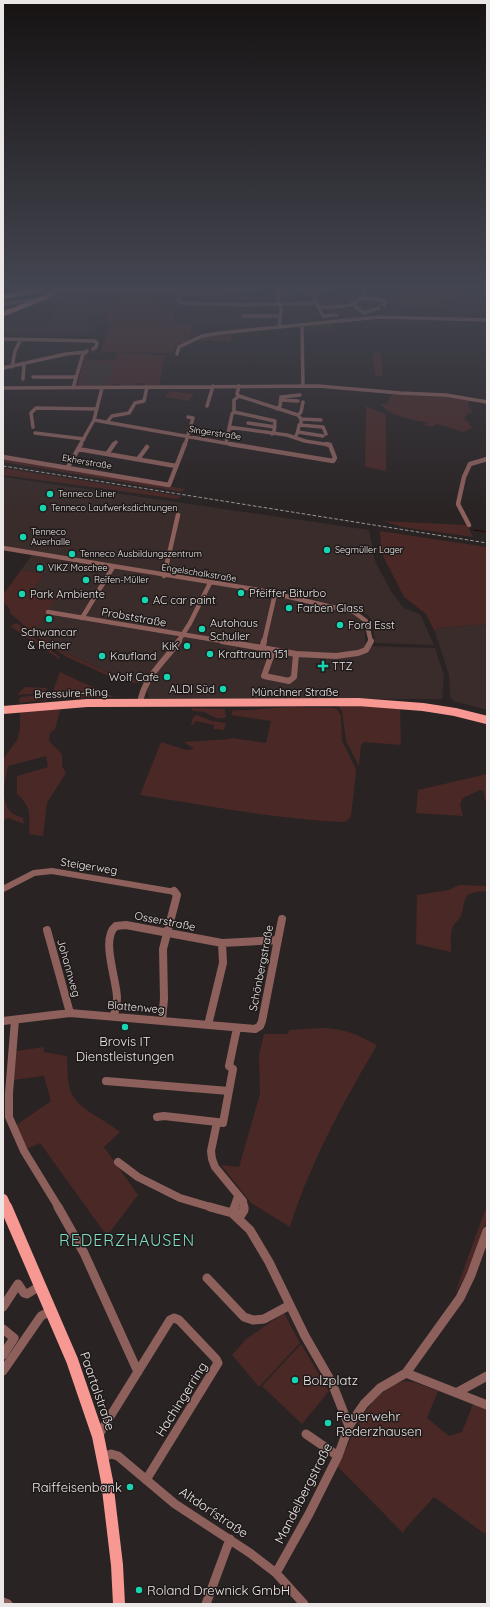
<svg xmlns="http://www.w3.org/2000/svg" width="490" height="1607" font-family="Quicksand,sans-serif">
<rect width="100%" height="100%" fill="#292323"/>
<path fill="#392c2b" d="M94 291 90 304H109L107 313H90L87 324 50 323 59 303 61 301 49 298 59 292Z
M333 323 334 333 306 332V327L308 326Z
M6 324 93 325 88 335 3 334V330Z
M86 360H116L111 386H79Z
M3 477 369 530 375 561 392 593 404 608 420 614 434 645 375 643 373 623 368 615 357 610 278 591 3 546Z
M32 555 260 592 353 614 363 619 366 646 435 648 444 675 442 699H201L149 698 147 691 149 684 127 681 64 652 35 632 32 592 43 574 21 570Z
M487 624V710L454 701 450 697 449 675 435 632 438 628Z"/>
<path fill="#492826" d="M434 289H458L457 290 458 293 456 301 444 300 441 307H439L398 305 400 297 399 293H431Z
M120 293H151V296L164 297 161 308H175L173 322H125L193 323C190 337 191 344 175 346L174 353 101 352 110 324H106L109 322 105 318 113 295H120Z
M231 332V341H194L201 338Z
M94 351 96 352 88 354 81 385H109L114 362H89V360H116L117 353 165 355 159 386H143V383H136L135 386 120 387V384H113L112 387 77 386 86 353Z
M373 353H381L383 376H375Z
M170 391 194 394 189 401 165 397Z
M392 394 436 395 469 400 468 406 473 413H468L464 419 469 423 472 428 464 432 437 424 432 427 424 425 428 423C411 419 392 417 380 404H387Z
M366 406 386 415V471L365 467Z
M3 458 72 468 185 489 182 492 3 462Z
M3 468 181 496 178 499 3 475Z
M383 521 467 525 473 537 402 527Z
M380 531 487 547V624L438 628 435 632 426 614 404 597 381 552Z
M21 570 44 574 32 592 57 596 35 631 64 652 127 681 140 680 156 663 139 683 125 682 115 679 67 657 44 643 10 613V609L3 602V595Z
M17 623 42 644 60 657 59 659 10 626Z
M60 672 114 697 50 699 19 703V699L22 697 46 694 53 691Z
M25 687 47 688 46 691 41 693 17 695Z
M336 704 400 706 401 745 364 742 361 745 359 766 346 741 342 711Z
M289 707 332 708 337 709 341 715 342 741 355 767 356 773 351 816 348 820 344 822C275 819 208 806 140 795L161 742 186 750 194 749 184 742 229 739 232 738 266 743 271 721 231 715 233 710C251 711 270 708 289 707Z
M61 708 55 729 50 733 49 741 62 754V766L66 773 47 803 43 836 29 834C30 815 31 806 17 794V776L48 767 46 756 8 766C5 780 0 801 11 812 14 815 19 816 23 818L24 824 8 818 3 821V759L17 740 20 729V712Z
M191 708 225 709 226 717C217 721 212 715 203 712 200 711 196 711 193 711Z
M197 715 212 721 226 723 224 730 214 729V725L196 721 192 726 191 723 194 716Z
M487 774V807L483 790H480L463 798 460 804 463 816 416 813 418 790Z
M459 885 487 886V891C461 893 467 896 461 916 459 920 455 922 453 926 450 933 451 944 451 952L416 944 417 895 449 890Z
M322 1028C346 1029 356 1034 377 1045 343 1103 310 1163 290 1227L251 1203 221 1165 239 1167 260 1094 259 1055 264 1034H288L289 1030Z
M44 1047V1052L67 1056C68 1066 67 1075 69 1085 72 1108 104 1118 120 1132L104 1147 138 1195 107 1236 40 1143 25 1150 15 1126 51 1101 44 1076 13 1080 15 1051Z
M487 1205V1220L468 1272 455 1293Z
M284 1313 300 1343 259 1387 232 1355 246 1339Z
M301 1344 329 1391 302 1424 262 1386Z
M404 1381 414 1382 438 1391 427 1418 449 1436 462 1432 473 1404 487 1408V1530L485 1534 434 1497 405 1529 403 1533 337 1466C355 1435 365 1393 404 1381Z"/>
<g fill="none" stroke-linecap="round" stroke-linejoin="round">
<path stroke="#2d0103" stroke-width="1" d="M474 530 487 532"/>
<path stroke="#8e605c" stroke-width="3.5" d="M276 289 281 310 279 327
M56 290 221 292 256 289
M181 291 178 302 183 303 245 305 316 303
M311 291 323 316 337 315
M277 293 328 289
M363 298 386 301 384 305
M3 304 40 299
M352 304 364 313 379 308
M319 307C334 307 355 309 364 295L362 289
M243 316H281
M302 325 303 386
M3 339 95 341 97 343 96 347 93 349
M177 354 179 347 202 336 220 333 379 317 487 320
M12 367 15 351 21 339
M3 368 66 354 86 352
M33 377H76
M23 379 24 365
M3 388 318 386 400 393 446 395 487 402
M73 388 83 354 87 351
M239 396 298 415
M281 400 298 401
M207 406 213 386
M277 409 280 406 281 397 300 395
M234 412 275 421 274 432 272 434
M301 419 321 420
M94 420 236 445
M107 422 112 416 129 413 135 403 144 401 147 387
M248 423 275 427
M299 425 323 427 326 434
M33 427 31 413 36 408 97 409
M229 427 287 435 305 441 330 445
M298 432 323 436
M35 433 84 439
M295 437C299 433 297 427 301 423V419L298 415 301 412 303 402
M226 443 232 414 234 412V400L239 396 237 394 239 386
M80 445 94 420 102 388
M113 445 116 442
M185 445 193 418 188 417"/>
<path stroke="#8e605c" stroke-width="4.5" d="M230 444 333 461 335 458 330 445 326 444
M78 449 176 466
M107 454 114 444
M3 457 169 485 185 444
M138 459 147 447
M68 467 81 444
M469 525 458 504 464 477 470 464 487 459
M3 548 259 590 354 612 366 621 371 642
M164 576 178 515
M48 612 228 642
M82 618 113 567
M178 642 190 623 210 583
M264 642 275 594"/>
<path stroke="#8e605c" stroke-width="6" d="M222 641 296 654 294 677 289 681 264 676 273 651
M262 649 264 641
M296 654 336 656 358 653 366 650 371 641
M140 703C144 677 164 662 179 641
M3 889 34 873 52 871 175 892"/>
<path stroke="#8e605c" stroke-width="8" d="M47 930 70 1013
M114 1016C115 1010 117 1004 117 998 117 980 100 938 116 926L126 925 222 943 278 940
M15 1020 9 1093V1117L24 1151 59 1208
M162 1020 164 999 163 949 177 895 174 891
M3 1021 70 1013 255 1029 260 1026 262 1021 282 919
M208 1025 223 963 222 943
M237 1028 229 1066 233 1069 223 1123 217 1122 211 1151 212 1159 215 1167 243 1201 244 1208
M106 1081 229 1091
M157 1117 164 1116 217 1122
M118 1162 138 1177 180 1198 214 1208
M234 1208 238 1196"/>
<path stroke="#8e605c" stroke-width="9" d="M58 1207 84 1253 138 1372
M210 1207 232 1213 250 1230 269 1262 305 1336 332 1383 349 1426
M232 1213 235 1207
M239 1218 244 1210V1207
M207 1278 244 1317 253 1320 264 1319 290 1305
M3 1307 18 1284 24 1293 27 1294 40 1286
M3 1329 14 1338 3 1355
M3 1371 41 1316 51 1311
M406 1373 487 1405
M456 1393 487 1376
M306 1434 338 1456
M98 1436 170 1320 174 1318 179 1320 216 1359 218 1363 146 1480
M103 1457 111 1454 118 1456 175 1504 250 1553 276 1573 304 1604
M276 1573 309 1514 338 1456 349 1426 364 1404 380 1388 406 1373 460 1298 471 1275 487 1231
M3 1602 8 1604
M206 1604 230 1539"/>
<path stroke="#f79992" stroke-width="5" d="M3 297 42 289
M3 314 46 297 57 289"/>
<path stroke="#f79992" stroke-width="8" d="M3 710 87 703 358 702 423 707 455 712 487 720"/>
<path stroke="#f79992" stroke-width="10" d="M3 1199 7 1208"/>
<path stroke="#f79992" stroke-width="12" d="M6 1207 72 1360 98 1436 107 1481 117 1565 119 1604"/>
<path stroke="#9c9797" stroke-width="1" stroke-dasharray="3.5 2" stroke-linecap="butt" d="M3 466 487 543"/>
</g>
<linearGradient id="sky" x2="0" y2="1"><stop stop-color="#171313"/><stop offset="0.56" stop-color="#434550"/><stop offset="1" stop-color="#434550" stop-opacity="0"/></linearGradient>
<rect width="490" height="514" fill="url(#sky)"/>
<g fill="#18d5b2" stroke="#1f1a19" stroke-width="1.5">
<circle cx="50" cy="494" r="4"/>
<circle cx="43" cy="508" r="4"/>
<circle cx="23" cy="537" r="4"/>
<circle cx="327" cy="550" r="4"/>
<circle cx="72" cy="554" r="4"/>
<circle cx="40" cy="568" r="4"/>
<circle cx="86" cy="580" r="4"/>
<circle cx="241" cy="593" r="4"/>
<circle cx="22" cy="594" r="4"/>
<circle cx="145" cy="600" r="4"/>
<circle cx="289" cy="608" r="4"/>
<circle cx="49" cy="619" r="4"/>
<circle cx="340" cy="625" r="4"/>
<circle cx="202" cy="629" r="4"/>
<circle cx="187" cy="646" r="4"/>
<circle cx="210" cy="654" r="4"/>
<circle cx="102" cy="656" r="4"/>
<path d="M321 660h4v4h4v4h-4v4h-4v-4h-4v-4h4z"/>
<circle cx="167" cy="677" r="4"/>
<circle cx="223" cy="689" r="4"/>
<circle cx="125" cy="1027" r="4"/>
<circle cx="295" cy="1380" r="4"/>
<circle cx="328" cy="1423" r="4"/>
<circle cx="130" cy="1487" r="4"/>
<circle cx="139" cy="1590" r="4"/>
</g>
<g text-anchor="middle" stroke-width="3" stroke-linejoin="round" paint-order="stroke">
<g font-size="9" fill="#ebe7e7" stroke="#1f1a19">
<text transform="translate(215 433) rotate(9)" y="3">Singerstraße</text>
<text transform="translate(87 462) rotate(10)" y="3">Ekherstraße</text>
<text transform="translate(199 573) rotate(9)" y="3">Engelschalkstraße</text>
</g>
<g font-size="9" fill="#ebe7e7" stroke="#1f1a19" text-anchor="start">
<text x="58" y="497">Tenneco Liner</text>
<text x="51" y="511">Tenneco Laufwerksdichtungen</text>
<text x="31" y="535">Tenneco<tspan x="31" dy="10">Auerhalle</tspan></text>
<text x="335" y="553">Segmüller Lager</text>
<text x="80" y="557">Tenneco Ausbildungszentrum</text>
<text x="48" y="571">VIKZ Moschee</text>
<text x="94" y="583">Reifen-Müller</text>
</g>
<g font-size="11" fill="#ebe7e7" stroke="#1f1a19" text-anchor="start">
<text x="249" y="597">Pfeiffer Biturbo</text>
<text x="30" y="598">Park Ambiente</text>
<text x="153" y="604">AC car paint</text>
<text x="297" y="612">Farben Glass</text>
<text x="210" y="627">Autohaus<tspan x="210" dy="13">Schuller</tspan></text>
<text x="348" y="629">Ford Esst</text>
<text x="49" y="636" text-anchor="middle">Schwancar<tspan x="49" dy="13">&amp; Reiner</tspan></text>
<text x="179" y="650" text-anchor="end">KiK</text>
<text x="218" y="658">Kraftraum 151</text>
<text x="110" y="660">Kaufland</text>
<text x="332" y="670">TTZ</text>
<text x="159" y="681" text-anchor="end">Wolf Cafe</text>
<text x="215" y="693" text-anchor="end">ALDI Süd</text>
</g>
<g font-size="11" fill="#ebe7e7" stroke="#1f1a19">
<text transform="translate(134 617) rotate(10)" y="4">Probststraße</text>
<text x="295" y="696">Münchner Straße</text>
<text transform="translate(71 693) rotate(-2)" y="4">Bressuire-Ring</text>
<text transform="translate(89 866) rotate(9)" y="4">Steigerweg</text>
<text transform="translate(165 921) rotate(11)" y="4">Osserstraße</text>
<text transform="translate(69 968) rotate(74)" y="4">Johannweg</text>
<text transform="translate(261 968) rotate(-79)" y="4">Schönbergstraße</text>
<text transform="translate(136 1007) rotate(5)" y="4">Blattenweg</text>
</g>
<g font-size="13" fill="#ebe7e7" stroke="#1f1a19" text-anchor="start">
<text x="125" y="1046" text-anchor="middle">Brovis IT<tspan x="125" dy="15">Dienstleistungen</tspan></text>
<text x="303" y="1385">Bolzplatz</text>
<text x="336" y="1421">Feuerwehr<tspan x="336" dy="15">Rederzhausen</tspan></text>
<text x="122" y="1492" text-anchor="end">Raiffeisenbank</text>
<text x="147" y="1595">Roland Drewnick GmbH</text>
</g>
<g font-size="13" fill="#ebe7e7" stroke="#1f1a19">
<text transform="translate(98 1391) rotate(71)" y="5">Paartalstraße</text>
<text transform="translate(181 1399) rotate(-58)" y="5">Hachingerring</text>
<text transform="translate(303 1493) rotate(-63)" y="5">Mandelbergstraße</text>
<text transform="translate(214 1512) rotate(34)" y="5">Altdorfstraße</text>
</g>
<g font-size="16" letter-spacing="1" fill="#7ddfc5" stroke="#1f1a19">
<text x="127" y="1246">REDERZHAUSEN</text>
</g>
</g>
<rect width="490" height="1607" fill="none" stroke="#ebe7e7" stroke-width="8"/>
</svg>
